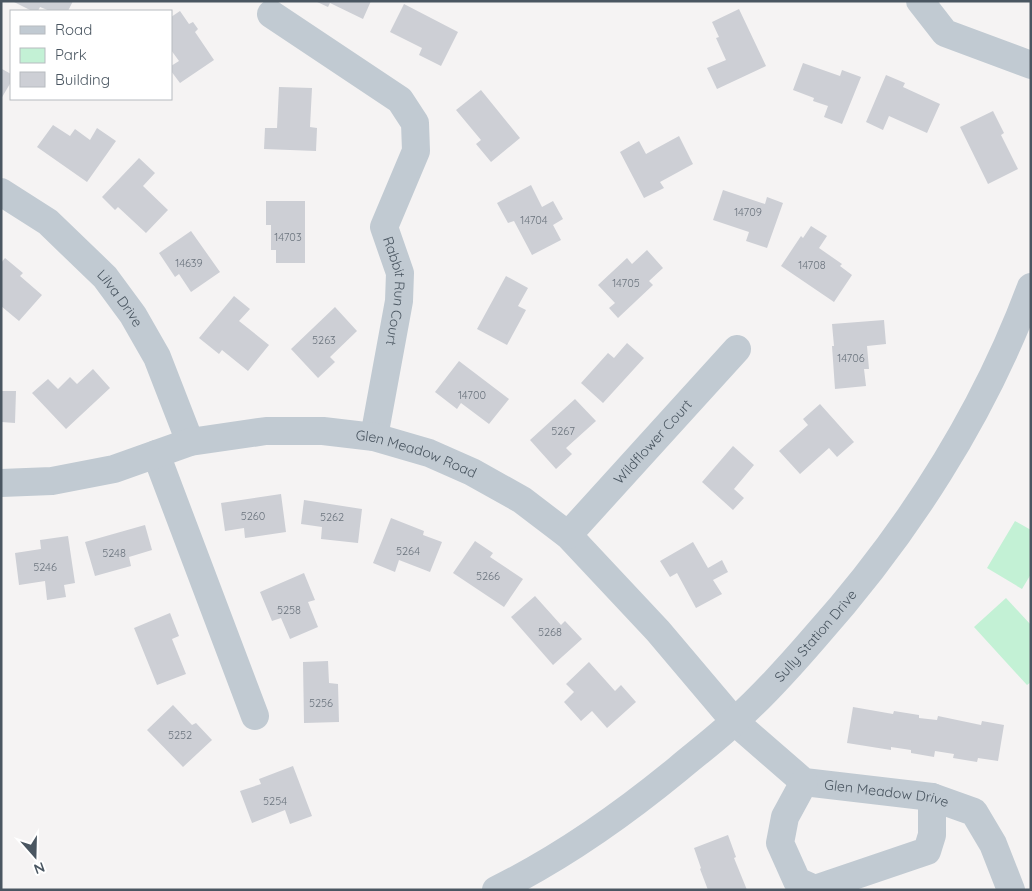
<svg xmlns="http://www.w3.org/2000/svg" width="1032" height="891" font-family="Quicksand,sans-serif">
<rect width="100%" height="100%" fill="#f5f3f3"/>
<path fill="#c3f1d5" d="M1015 521 1031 530V574L1022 589 987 568Z
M1006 598 1031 625V682L1027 685 974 627Z"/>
<path fill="#cdcfd5" d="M12 1H73L68 11H50L40 7 38 11H32Z
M315 1H371L363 19 330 3 328 7Z
M404 4 458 32 441 66 419 55 422 48 390 32Z
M739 9 766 66 717 89 707 68 726 60 716 38 719 37 712 22Z
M180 11 189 24 193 22 198 29 195 32 214 60 180 83 171 71V66L179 61 171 50V17Z
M803 63 840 76 842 70 861 77 842 124 824 117 828 106 813 101 814 98 793 90Z
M2 69 11 74V82L1 99Z
M886 75 905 83 903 87 940 104 927 133 889 116 883 130 866 122Z
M279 87 312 88 310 127 317 128 316 151 264 149 265 128H277Z
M481 90 520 138 491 162 476 144 481 140 456 110Z
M993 111 1004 133 1001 135 1018 169 988 184 960 127Z
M53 125 70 136 75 129 90 140 97 128 116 141 87 182 37 147Z
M679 136 693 164 660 182 664 188 644 198 620 152 639 141 646 154Z
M139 158 155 173 143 186 168 210 146 233 118 207 115 210 102 197Z
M531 185 542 207 553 201 563 219 553 225 561 240 532 255 514 221 508 223 497 203Z
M723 190 765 204 767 197 783 203 767 248 746 241 749 232 713 220Z
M266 201H305V263H276V250H271V225H266Z
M811 226 827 236 819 248 842 264 840 266 852 275 834 302 781 266 801 236 803 238Z
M191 231 220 272 191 292 179 274 175 277 159 253Z
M647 250 663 268 649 281 653 285 618 318 609 308 615 303 598 285 627 258 632 264Z
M5 258 23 273 20 276 42 295 19 321 1 306V263Z
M506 276 528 288 518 306 526 310 507 345 477 329Z
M234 296 250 309 239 321 269 345 248 371 222 350 219 354 199 338Z
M335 307 357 331 330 357 335 362 318 378 291 349Z
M884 320 886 344 867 346 869 369H864L866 386 835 389 832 346H834L832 324Z
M627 343 644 358 603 403 581 383 608 353 614 358Z
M459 361 509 399 489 424 461 403 457 409 435 392Z
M93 369 110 388 66 429 32 393 48 379 58 389 70 377 77 384Z
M1 391H16L15 423 1 422Z
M575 399 596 421 566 448 572 454 556 469 530 440Z
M820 404 854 442 837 457 829 448 800 474 779 451 808 425 803 419Z
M733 446 754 465 734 489 744 498 733 510 702 482Z
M281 494 286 532 245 538 244 528 225 531 221 503Z
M304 500 362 509 358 543 321 539 322 527 301 524Z
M391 518 424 531 423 535 442 542 430 572 399 560 395 572 373 563Z
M145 525 152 550 129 557 131 566 95 576 85 542Z
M68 536 75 583 64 585 66 597 47 600 45 581 19 585 15 553 41 549 40 540Z
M475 541 493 553 490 557 523 579 504 607 453 573Z
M693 542 708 568 722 560 728 572 713 580 722 594 696 608 677 573 670 577 660 561Z
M304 573 315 600 308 602 318 627 290 639 281 618 272 621 260 592Z
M535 596 561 625 565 621 582 639 553 665 511 617Z
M170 613 179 636 172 639 186 674 157 685 134 628Z
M328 661 329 683 338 684 339 722 304 723 303 662Z
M589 662 615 691 621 685 636 702 607 728 592 711 581 721 564 702 574 692 566 684Z
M173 705 192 725 196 723 212 740 183 767 147 730Z
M853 707 893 714 894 711 919 715V718L937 720 938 716 981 725 982 721 1004 725 998 761 978 758 977 762 953 758 954 754 935 751 934 757 911 753V750L891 747V750L847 743Z
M293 766 312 816 290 824 285 810 252 823 240 791 261 784 259 779Z
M728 835 736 857 734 858 747 890H708L700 869 701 868 694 848Z"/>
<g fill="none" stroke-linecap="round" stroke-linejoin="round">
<g stroke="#c1cad2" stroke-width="28">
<path d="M920 1 945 33 1031 65"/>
<path id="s1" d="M271 14 400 100 415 123 416 151 384 227 400 273 399 301 374 437"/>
<path id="s2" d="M1 192 48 222 105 277 133 315 157 357 190 442"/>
<path d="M156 454 255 716"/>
<path id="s3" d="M1 483 52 481 114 469 190 442 266 431H323L374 437 429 453 472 472 522 500 568 535 658 631 735 722 804 782 932 797 974 812 993 844 1011 890"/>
<path id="s4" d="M568 535 737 349"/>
<path d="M804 782 785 817 780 843 797 881 815 889 927 851 932 835V797"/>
<path id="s5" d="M496 890C561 858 622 815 678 769 697 753 717 738 735 721 764 695 790 666 815 637 906 535 983 416 1031 287"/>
</g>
</g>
<g text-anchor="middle" stroke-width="5" stroke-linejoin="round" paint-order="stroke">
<g font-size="11" fill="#6b747e">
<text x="748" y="216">14709</text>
<text x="534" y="224">14704</text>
<text x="288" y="241">14703</text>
<text x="189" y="267">14639</text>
<text x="812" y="269">14708</text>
<text x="626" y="287">14705</text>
<text x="324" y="344">5263</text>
<text x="851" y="362">14706</text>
<text x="472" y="399">14700</text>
<text x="563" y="435">5267</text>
<text x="253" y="520">5260</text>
<text x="332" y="521">5262</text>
<text x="408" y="555">5264</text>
<text x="114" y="557">5248</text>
<text x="45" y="571">5246</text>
<text x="488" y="580">5266</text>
<text x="289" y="614">5258</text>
<text x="550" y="636">5268</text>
<text x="321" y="707">5256</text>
<text x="180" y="739">5252</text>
<text x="275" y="805">5254</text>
</g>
<g font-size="14" fill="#4a5661" stroke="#fff">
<text dy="5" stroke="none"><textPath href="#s1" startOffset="359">Rabbit Run Court</textPath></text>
<text dy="5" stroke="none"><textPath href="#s2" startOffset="161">Lilva Drive</textPath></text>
<text dy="5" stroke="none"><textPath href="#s4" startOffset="126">Wildflower Court</textPath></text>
<text dy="5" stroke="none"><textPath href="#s3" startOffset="425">Glen Meadow Road</textPath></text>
<text dy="5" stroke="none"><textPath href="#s5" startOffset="411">Sully Station Drive</textPath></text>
<text dy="5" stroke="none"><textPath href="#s3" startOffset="1025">Glen Meadow Drive</textPath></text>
</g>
</g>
<rect width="1032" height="891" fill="none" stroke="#4a5661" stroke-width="5"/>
<rect x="10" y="10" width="162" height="90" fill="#ffffff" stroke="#b7bbc0"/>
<rect x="20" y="26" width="25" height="8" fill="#c1cad2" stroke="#b7bbc0"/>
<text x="55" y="35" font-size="15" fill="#4a5661">Road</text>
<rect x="20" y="48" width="25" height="15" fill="#c3f1d5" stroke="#b7bbc0"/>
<text x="55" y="60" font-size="15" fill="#4a5661">Park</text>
<rect x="20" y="72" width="25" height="15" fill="#cdcfd5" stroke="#b7bbc0"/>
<text x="55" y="85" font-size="15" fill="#4a5661">Building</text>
<g transform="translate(35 856) rotate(160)" stroke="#ffffff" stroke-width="4" paint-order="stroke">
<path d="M0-4L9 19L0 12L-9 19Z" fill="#4a5661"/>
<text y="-8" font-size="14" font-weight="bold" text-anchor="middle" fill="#4a5661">N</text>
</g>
</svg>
